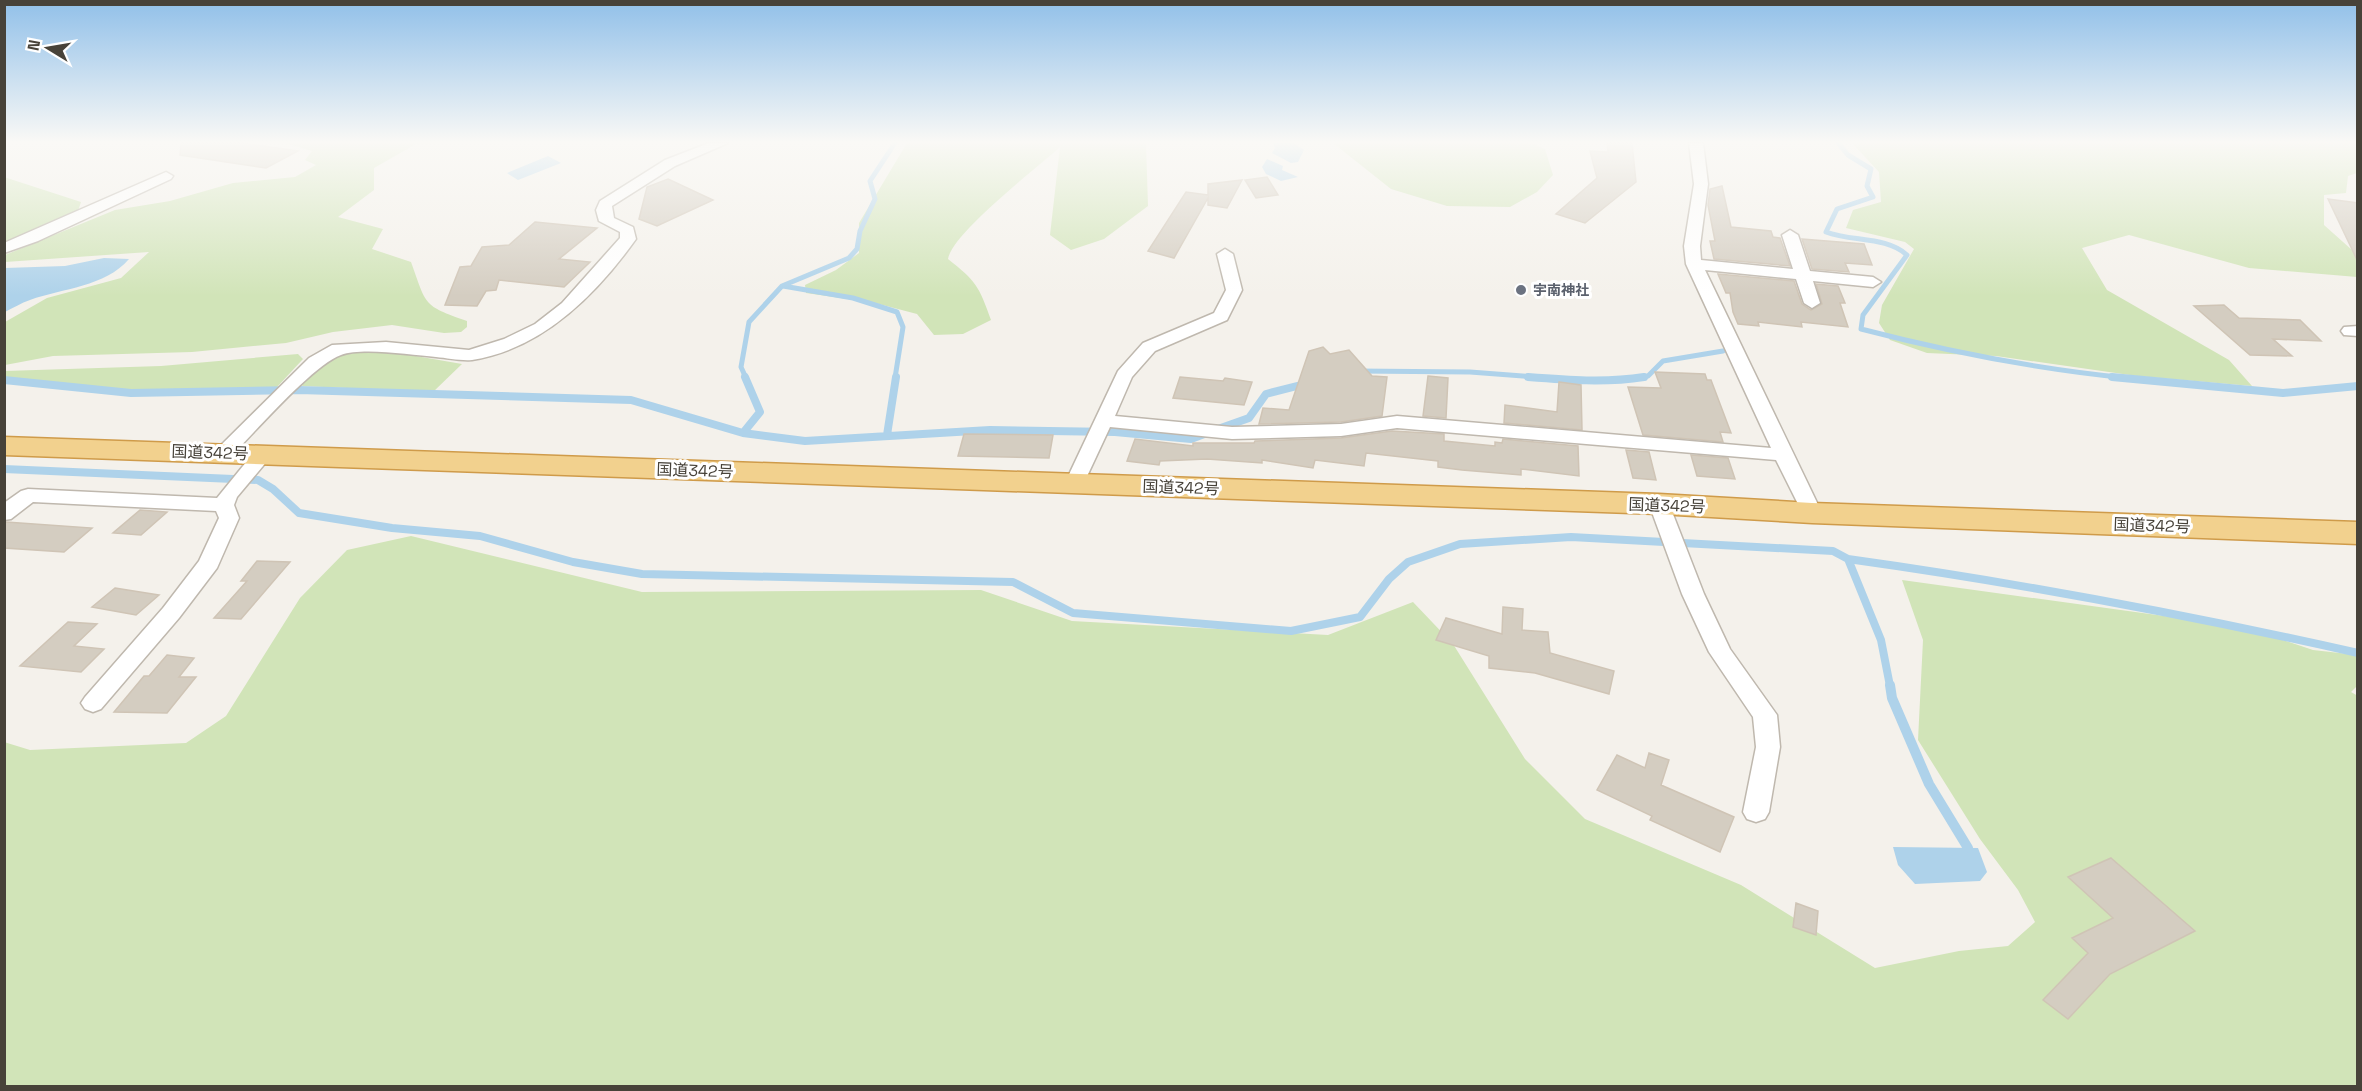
<svg xmlns="http://www.w3.org/2000/svg" width="2362" height="1091" font-family="'Space Grotesk','Noto Sans JP',sans-serif">
<rect width="100%" height="100%" fill="#f4f1eb"/>
<path fill="#d1e4b8" d="M285 143H458L416 144 374 168V190L338 217 383 229 372 249 411 262C427 306 422 305 467 321V327L461 332 444 333 392 325 333 332 286 343 192 352 53 356 5 365V322L47 298 121 278 149 252 5 262V255L115 210 170 201 233 183 295 177 316 165 305 160 312 151Z
M907 143H1146L1148 206 1104 239 1071 250 1050 235 1060 147C1037 168 952 233 948 259 976 281 979 286 991 320L963 334 934 335 917 314 875 303 806 293 805 285 836 270 859 253V223Z
M1333 143H1531L1545 149 1553 175 1537 192 1510 207 1447 206 1391 189Z
M1852 143H2357V173L2348 176 2346 193 2324 195V225L2352 250 2357 251V277L2249 268 2129 235 2082 248 2107 290 2229 360 2252 386 2137 376 1996 356 1927 353 1890 340 1879 323 1882 305 1914 249 1905 242 1846 228 1853 210 1881 202 1879 172Z
M4 177 81 202 77 214 5 245Z
M381 350 462 364 433 392 302 386C319 353 348 352 381 350Z
M298 354 303 359 277 387 136 391 5 378V371L161 366Z
M411 536 642 592 981 590 1072 621 1328 635 1413 602 1453 644 1525 759 1585 819 1741 885 1875 968 1959 951 2008 946 2035 922 2018 890 1980 839 1918 740 1923 640 1902 580 2244 627 2313 650 2357 655V686L2351 692 2358 696 2357 1086H5L4 742 30 750 186 743 226 716 300 598 347 550Z"/>
<path fill="#aed2ea" d="M1273 143H1294L1304 150 1298 162 1291 163 1272 153 1275 148Z
M548 156 561 163 518 180 507 173Z
M1267 159 1283 166 1282 170 1298 177 1281 181 1266 174 1262 167Z
M104 258 129 259C105 287 63 288 30 300 21 303 13 308 5 312V268L65 266Z
M1893 847 1978 848 1987 872 1980 881 1915 884 1898 865Z"/>
<g fill="none" stroke-linecap="round" stroke-linejoin="round">
<path stroke="#aed2ea" stroke-width="5" d="M1838 143 1848 155 1871 169 1867 186 1873 197 1837 209 1826 232C1852 242 1886 236 1907 255L1863 315 1861 329C1949 352 2037 369 2128 378
M783 286 853 298 897 312 903 327 895 378
M1357 371 1470 372 1548 378
M746 378 741 367 749 322 782 286 849 258 857 249 860 231 875 199 870 181 895 143
M1635 378 1648 376 1663 361 1723 351"/>
<path stroke="#aed2ea" stroke-width="8" d="M1528 377C1567 380 1606 383 1644 377
M2112 377 2283 393 2358 386
M4 380 131 393 299 390 631 400 743 433 805 441 990 430 1115 432 1191 439 1207 433
M1218 429 1249 418 1266 394 1305 384
M743 433 760 412 745 377
M887 435 896 377
M4 469 258 480 273 489 299 513 392 528 480 536 573 562 642 574 1013 582 1073 613 1291 631 1360 617 1389 579 1408 562 1460 544 1571 537 1833 551 1848 559C2020 583 2189 615 2358 653
M1848 559 1881 640 1890 686"/>
<path stroke="#aed2ea" stroke-width="10" d="M1890 685 1892 698 1929 784 1968 848"/>
</g>
<path fill="#d4cdc1" stroke="#cfc4b5" stroke-width="1.5" d="M181 143H242L298 151 266 168 180 155Z
M1607 143H1632L1636 182 1585 223 1556 214 1597 178 1590 151 1608 152Z
M1267 177 1278 195 1256 198 1245 180Z
M668 179 713 200 657 226 639 219 647 187Z
M1242 180 1227 208 1208 205V198L1174 258 1148 251 1186 192 1208 195V184Z
M1722 186 1731 227 1771 231 1773 237 1780 238 1790 266 1714 259 1710 241H1715L1708 205 1710 189Z
M2328 199 2358 203V262Z
M535 222 597 228 559 259 590 262 564 287 499 280 496 290 486 291 477 306 445 305 460 267 471 266 482 247 509 245Z
M1802 239 1864 244 1872 265 1845 263 1849 272 1812 269Z
M1718 274 1794 281 1802 304 1811 310 1822 304 1816 284 1838 286 1845 303H1840L1848 327 1801 322 1802 327 1758 322 1759 326 1738 324 1733 312 1730 293H1726Z
M2224 305 2239 318 2300 320 2321 341 2273 339 2292 356 2250 355 2194 306Z
M1323 347 1330 354 1349 350 1372 376 1387 377 1382 416 1341 422 1259 424 1263 408 1289 410 1309 351Z
M1655 372 1705 374 1707 380H1711L1731 433 1720 432 1723 442 1643 435 1628 387 1661 388Z
M1428 376 1448 378 1446 418 1423 416Z
M1180 377 1223 381 1225 378 1252 382 1244 405 1173 398Z
M1559 382 1581 385 1582 430 1504 423 1505 405 1557 412Z
M1392 431 1444 434V441L1495 446V442L1502 443 1503 439 1578 446 1579 476 1521 469V475L1462 470 1438 467V461L1366 453 1364 466 1315 460 1313 468 1262 460V463L1207 459 1160 461 1159 465 1127 461 1135 439 1193 446V443H1254L1255 441 1341 438Z
M964 434 1053 435 1049 458 958 456Z
M1626 450 1649 452 1656 480 1633 478Z
M1691 455 1728 458 1735 479 1697 476Z
M140 510 167 512 141 535 113 533Z
M4 522H6L92 528 64 552 4 548Z
M257 561 290 562 241 619 214 618 247 581H241Z
M115 588 159 595 136 615 92 607Z
M1503 607 1523 609 1522 630 1548 632 1550 653 1614 671 1609 694 1535 673 1489 668V656L1436 640 1446 618 1502 634Z
M68 622 97 624 74 646 104 649 81 672 20 666Z
M167 655 194 658 179 677H196L167 713 114 712 144 676H149Z
M1649 753 1669 760 1661 785 1734 817 1720 852 1650 820 1652 816 1597 790 1617 755 1645 768Z
M2111 858 2195 931 2110 974 2068 1019 2043 1000 2088 953 2072 938 2113 918 2068 877Z
M1796 903 1818 911 1816 935 1793 927Z"/>
<g fill="none" stroke-linecap="round" stroke-linejoin="round">
<g stroke="#bfb8ae" stroke-width="3">
<path id="minor" d="M709 143H728L675 166 612 206 614 218 633 227 636 239C596 295 542 349 472 360 461 361 447 358 436 357 412 355 362 347 341 355 313 365 255 432 231 456H217L214 452 309 358 332 345 386 342 469 350 504 339 535 324 562 303 620 238V232L599 221 596 210 600 201 665 160Z
M1689 143H1703L1708 184 1700 246 1701 260 1793 269 1782 235 1790 230 1798 235 1810 271 1873 277 1881 282 1873 287 1813 281 1820 303 1812 308 1804 303 1796 279 1705 270 1822 513 1819 518H1805L1776 460 1397 428 1341 436 1232 439 1110 427 1082 487H1068L1065 483 1118 371 1143 343 1214 313 1226 290 1217 254 1225 249 1233 254 1242 290 1227 320 1155 351 1132 377 1115 416 1232 427 1341 424 1397 416 1771 448 1686 264 1684 246 1694 184Z
M166 172 173 176 171 179 38 241 4 253V243Z
M2358 326V336L2344 335 2341 331 2344 327Z
M263 448 273 454 237 497 234 505 239 518 217 568 179 618 101 709 93 712 85 709 81 703 85 697 163 608 199 561 219 518 216 511 33 502 11 519 4 520V503L21 491 28 489 217 498 256 450Z
M1659 498 1666 499 1669 504 1704 594 1730 649 1777 715 1780 747 1769 812 1765 819 1756 822 1747 819 1743 812 1756 747 1753 717 1709 652 1682 594 1649 504 1652 499Z"/>
</g>
<g stroke="#cf9b4a" stroke-width="3">
<path id="trunk" d="M4 437 1659 494 1812 503 2358 522V544L1812 523 1659 514 4 455Z"/>
</g>
<use href="#minor" fill="#fff" fill-rule="evenodd"/>
<use href="#trunk" fill="#f2d18e" fill-rule="evenodd"/>
</g>
<linearGradient id="sky" x2="0" y2="1"><stop stop-color="#91c0e9"/><stop offset="0.48" stop-color="#faf9f6"/><stop offset="1" stop-color="#faf9f6" stop-opacity="0"/></linearGradient>
<rect width="2362" height="296" fill="url(#sky)"/>
<circle fill="#6b7280" stroke="#fff" stroke-width="2" cx="1521" cy="290" r="6"/>
<g text-anchor="middle" stroke-width="6" stroke-linejoin="round" paint-order="stroke">
<g font-size="14" font-weight="bold" fill="#5b616d" stroke="#fff" text-anchor="start">
<text x="1533" y="295">宇南神社</text>
</g>
<g font-size="16" fill="#474239" stroke="#fff">
<text transform="translate(210 452) rotate(2)" y="6">国道342号</text>
<text transform="translate(695 470) rotate(2)" y="6">国道342号</text>
<text transform="translate(1181 487) rotate(2)" y="6">国道342号</text>
<text transform="translate(1667 505) rotate(2)" y="6">国道342号</text>
<text transform="translate(2152 525) rotate(2)" y="6">国道342号</text>
</g>
</g>
<rect width="2362" height="1091" fill="none" stroke="#474239" stroke-width="12"/>
<g transform="translate(48 48) rotate(281)" stroke="#ffffff" stroke-width="4.5" paint-order="stroke">
<path d="M0-4.5L10 22L0 15L-10 22Z" fill="#474239"/>
<text y="-9" font-size="16" font-weight="bold" text-anchor="middle" fill="#474239">N</text>
</g>
</svg>
